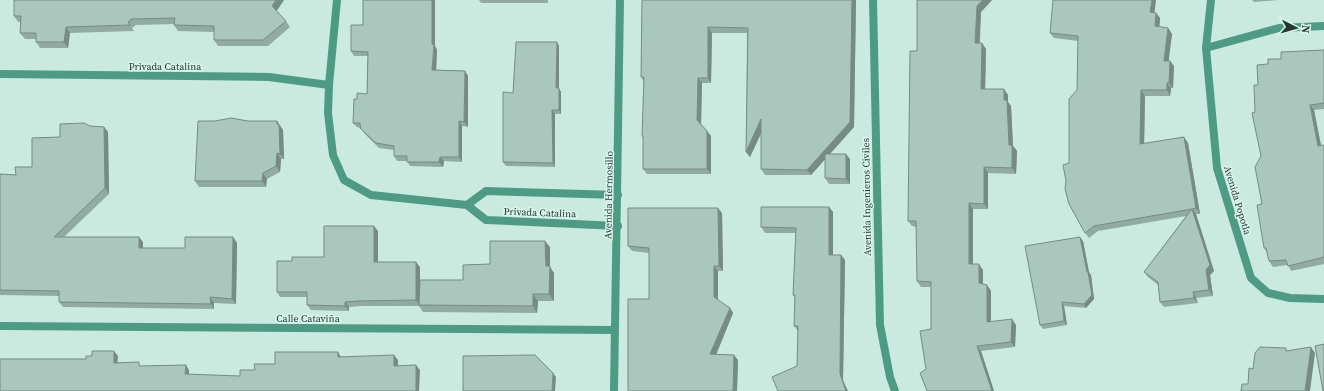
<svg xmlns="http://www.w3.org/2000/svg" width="1324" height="391" font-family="'Source Serif 4',serif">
<rect width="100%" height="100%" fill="#cbeadf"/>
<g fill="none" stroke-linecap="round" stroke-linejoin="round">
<path stroke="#4e9b85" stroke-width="8" d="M1211 0 1206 48 1217 168 1251 278 1268 293 1290 298 1324 299
M1206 48 1279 28 1324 26
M0 74 269 77 329 85 328 113 333 155 344 180 371 195 467 205 486 220 618 226
M329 85 337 0
M467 205 486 191 618 195
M0 326 615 330
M614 391 620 0"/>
<path stroke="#4e9b85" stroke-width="8" d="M873 0 880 325 890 377 895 391"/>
</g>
<path fill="#91aba2" d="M14 0H284L276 11 286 21 290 27 268 46H218L214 40V32L178 31 174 25V24L136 25 132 28 134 31 70 33 68 48H40L36 42V39H25L20 33 21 22H18L14 16Z
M479 0H548V3H481Z
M642 0H856L854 127 830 154 850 159V184H829L825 178V159L811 175H765L761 169V133L750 157 746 152 747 33H712L711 83H702L701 124 711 136V174H647L643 169V138L642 136 644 82 641 77Z
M917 0H992L981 12 980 43H982L986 49 985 89H1004L1008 95V102L1011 106 1013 146 1017 151 1016 174 988 173V209H973V264L983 270V284L987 285 991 291V322L1016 325 1015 347 981 351 994 391H927L926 369 931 329V287H921L917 281V227L912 226 908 221 917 51Z
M1252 0H1278L1254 2Z
M1155 13H1156L1160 18 1159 27 1168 28 1172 34 1168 61H1170L1174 66 1173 88H1171L1170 96H1145L1144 144 1184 137 1188 143 1200 214H1196L1214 271 1210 275 1213 296 1196 298 1198 303 1164 307 1160 302 1158 285 1148 277 1144 272 1186 216 1098 231 1089 238 1085 233 1069 163 1077 90 1078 41 1054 38 1050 33Z
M363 25 435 46 437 50 436 70 465 71 468 76V127L462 126V162L444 161 443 167 410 166 407 161H397L394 156V150L379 148 364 133 361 129 360 128 357 127 353 123 357 99 367 94 368 56H354L351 51Z
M557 42 559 46V89L561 92V114H555V167L506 166 503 162 513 93Z
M1324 50V109L1314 110 1321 145 1324 146V264L1291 271 1288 265 1273 267 1269 261 1268 254 1264 248 1261 156 1255 112 1258 85 1268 64 1281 59Z
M248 121H277L283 130 284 159H281L280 172 267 179 266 187H199L195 181Z
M90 126 104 127 108 132 109 194 64 237 143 242V248H185L233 237 237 243 236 304 214 303V309L63 307 59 302V296L0 295V174L16 175 32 167 60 137Z
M829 207 833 212V255H841L845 260 843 380 797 366 798 331 794 326 795 298 793 295 796 233H765L761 227Z
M722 213 723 271H718V300L730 308 733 313 716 354 738 360 737 391H628L649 299V253L632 251 628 246Z
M378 231V262L420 267V284L463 280 490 264 550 247V267L554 273V301H538L537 313 423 312 419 306H361L349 307V311L311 310 307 305V297H280L277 292 292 261 324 257Z
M1083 241 1089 272 1091 275 1094 299 1086 308 1064 306 1067 325 1043 329 1040 325Z"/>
<path fill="#768b84" d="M276 0H284L276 12 272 6Z
M432 0H435V46L437 50 436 75 432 70Z
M852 0H856L854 127 811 175 807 170Z
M983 0H992L981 12 979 49 975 43 977 6Z
M1152 0H1156L1154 17 1150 12Z
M1156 13 1160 18 1159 32 1155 26Z
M66 27 70 33 68 48 64 42Z
M708 27 712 33 711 83 708 78Z
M1168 28 1172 34 1168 66 1164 61Z
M557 42 559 46V89L561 92V114L559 110 556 88Z
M982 43 986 49 985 95 981 89Z
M1170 61 1174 66 1173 88 1169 83Z
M465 71 468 76V127L464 122Z
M698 78 702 83 701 125 697 120Z
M1167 83 1171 88 1170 96 1167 90Z
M1004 89 1008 95V102L1011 106 1013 146 1017 151 1016 174 1012 168 1004 100Z
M1141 90 1145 96 1144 150 1140 144Z
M1310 105 1314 110 1322 151 1318 146Z
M552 110 555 114V167L553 163Z
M761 119 765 125 750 157 746 152Z
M277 121 283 130 284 159 280 154Z
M459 121 462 126V162L459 157Z
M104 127 108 132 109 194 105 188Z
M707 131 711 136V174L707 169Z
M1184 137 1188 143 1200 214 1196 208Z
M277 153 281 159 280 172 276 166Z
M846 154 850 159V184L846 179Z
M440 157 444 161 443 167 439 162Z
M984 167 988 173V209L984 204Z
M263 173 267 179 266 187 262 181Z
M969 203 973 209V270L969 264Z
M829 207 833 212V260L829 255Z
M718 208 722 213 723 271 719 266Z
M1192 209 1196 214 1214 271 1210 275 1213 296 1209 290Z
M374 226 378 231V267L374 262Z
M139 237 143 242V253L139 248Z
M233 237 237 243 236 304 232 299Z
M1080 237 1083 241 1089 272 1091 275 1094 299 1086 308 1084 304 1087 272Z
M545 241 550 247V267L554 273V301L549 294 546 266Z
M841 255 845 260 843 380 848 391H846L840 374Z
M416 262 420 267V306L416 300Z
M979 264 983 270V289L979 283Z
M714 266 718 271V302L714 297Z
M987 285 991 291V328L987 322Z
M1193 292 1196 298 1198 303 1194 298Z
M533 294 538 301 537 313 533 306Z
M210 297 214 303V309L211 304Z
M345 302 349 307V311L345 306Z
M1062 302 1064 306 1067 325 1064 321Z
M730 308 733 313 714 360 710 354Z
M1012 319 1016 325 1015 347 1011 342Z
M977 346 981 351 994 391H992Z
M1311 347 1315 353 1310 391H1305Z
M114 351 118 356 117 368 114 363Z
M338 352 341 357H338Z
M394 355 398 360V371L394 366Z
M734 355 738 360 737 391H733Z
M186 365 189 370V378L185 374Z
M416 365 420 370 419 391H416Z
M553 373 556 377 555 391H552Z"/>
<path fill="#a9c7bc" stroke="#768b84" d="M14 0H276L272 6 286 21 263 40H214V26L174 25 175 18 131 19 128 22 130 25 66 27 64 42H36V33H20L21 16H14Z
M363 0H432V44L434 45 432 70 465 71 464 122 459 121V157H440L439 162H407V156H394V146L376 143 361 129 360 123H353L354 99H357V93L367 94 368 52 351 51V25H363Z
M642 0H852L850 122 807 170 761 169V119L746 152 748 28 708 27V78H698L697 120 707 131V169H643V136H642L644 77H641Z
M917 0H983L977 6 975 43H982L981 89H1004V100H1007L1009 145H1012V168L984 167V204L969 203V264H979V283L987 285V322L1012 319 1011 342 977 346 992 391H927L920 373 926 369 920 331 931 329V282L917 281 916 221H908L910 51H917Z
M1053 0H1152L1150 12 1156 13 1155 26 1168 28 1164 61H1170L1169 83H1167V90H1141L1140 144 1184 137 1196 208 1192 209 1210 265 1206 270 1209 290 1193 292 1194 298 1160 302 1158 282 1144 272 1192 209 1094 226 1085 233 1069 204 1065 189 1066 181 1063 165 1069 163V99L1077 90 1078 36 1050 33Z
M516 42H557L556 88H559V110H552L553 163 503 162V92L513 93Z
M1324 50V103L1310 105 1318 146 1324 145V257L1288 266 1286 260 1269 261 1266 248H1264L1257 205 1262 204 1255 167 1261 156 1252 113 1255 112 1254 85H1258L1257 65 1268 64V59H1281V52Z
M231 118 248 121H277V124L279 125 280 154 277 153 276 166 263 173 262 181H195L198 121H215Z
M84 123 90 126 104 127 105 188 54 237H139V248H185V237H233L232 299 210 297 211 304 59 302V291L0 290V174L16 175 15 167H32V138L60 137V124Z
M825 154H846V179L825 178Z
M761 207H829V255H841L840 374 846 391H778L772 377 797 366 798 326H794L795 295H793L796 228 761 227Z
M628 208H718L719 266H714V297L730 308 710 354 734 355 733 391H628V299H649V248L628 246Z
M324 226H374V262H416V300L358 301 345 302V306L307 305V292H277V261H292V257H324Z
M1080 237 1087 272H1088L1092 295 1084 304 1062 302 1064 321 1040 325 1025 246Z
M490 241H545L546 266H550L549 294H533V306L419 305 420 280H463V265L490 264Z
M1324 344V391H1323L1315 346Z
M1260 347 1286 348V351L1311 347 1305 391H1241L1242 384H1248L1249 368 1253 369 1255 353Z
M92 351H114V363L139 362V366L186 365 185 374 240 376V370H255L254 364H275V352H338V357L394 355V366L416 365V391H0V359H86V356H92Z
M535 355 553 373 552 391H463V356Z"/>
<g text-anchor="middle" stroke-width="3" stroke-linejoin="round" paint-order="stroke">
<g font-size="10" fill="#293531" stroke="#d8f7ec">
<text x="165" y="70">Privada Catalina</text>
<text transform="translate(608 195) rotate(-89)" y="4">Avenida Hermosillo</text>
<text transform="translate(866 197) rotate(-91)" y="4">Avenida Ingenieros Civiles</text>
<text transform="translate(1238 200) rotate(73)" y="4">Avenida Popotla</text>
<text transform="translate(540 212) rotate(2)" y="4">Privada Catalina</text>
<text x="308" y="322">Calle Cataviña</text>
</g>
</g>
<g transform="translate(1296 28) rotate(96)" stroke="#d8f7ec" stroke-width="3" paint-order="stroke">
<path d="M0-3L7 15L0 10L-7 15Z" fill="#293531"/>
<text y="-6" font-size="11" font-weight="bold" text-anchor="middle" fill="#293531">N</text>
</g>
</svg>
